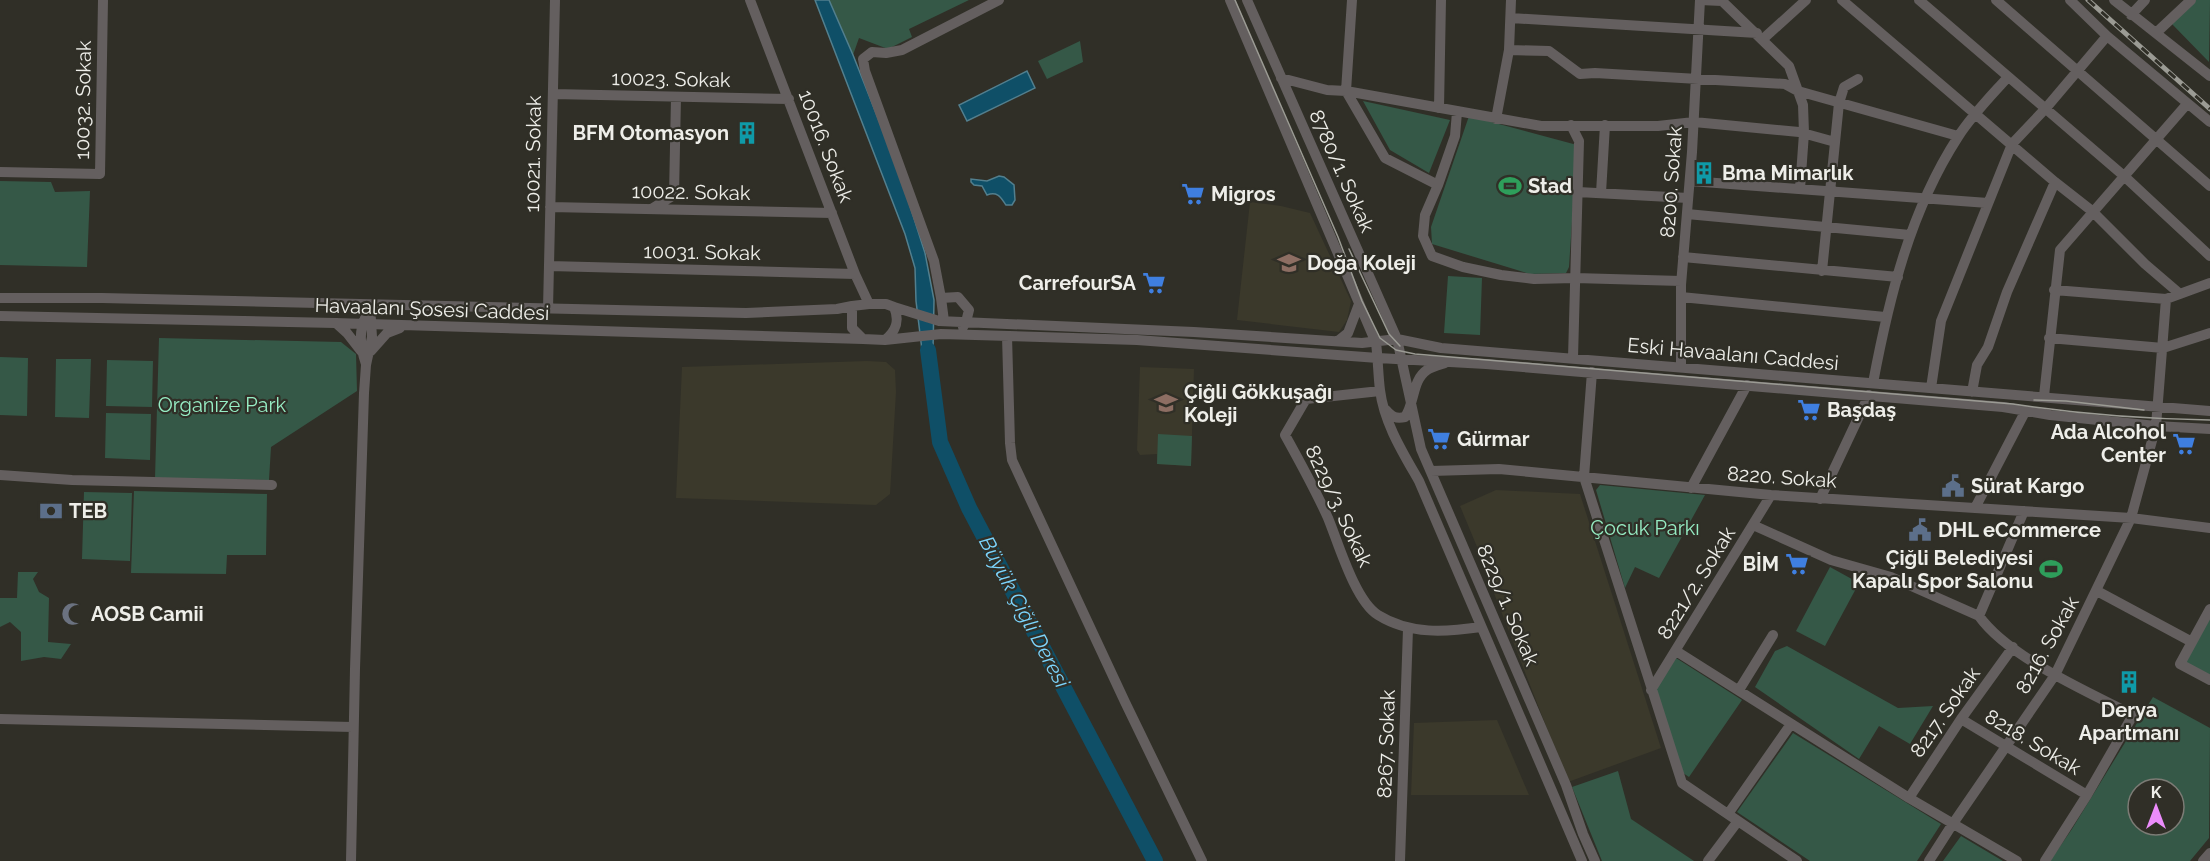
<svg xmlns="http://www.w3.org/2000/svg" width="2210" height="861" font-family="Raleway,sans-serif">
<rect width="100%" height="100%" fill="#302f27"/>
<path fill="#3b392b" d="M1250 202 1281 206 1310 213 1351 301 1347 320 1339 332 1237 320Z
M867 361 886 362 895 370 896 392 890 494 876 505 676 498 682 367Z
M1140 367 1194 369 1191 466 1157 464V454L1140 455 1137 450Z
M1496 490 1580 494 1661 748 1568 782 1490 583 1485 566 1460 506Z
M1497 720 1529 795H1411L1414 723Z"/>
<path fill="#355847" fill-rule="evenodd" d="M829 0H969L909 29 912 37 888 49 859 38 853 55Z
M2196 0H2210L2209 62 2172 24Z
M1080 41 1083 62 1047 79 1038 61Z
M1363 101 1450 120 1429 173 1390 150Z
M1469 116 1577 145 1569 267 1566 273 1530 274 1432 244 1431 227Z
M0 181 51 182 55 192 90 191 87 267 0 265Z
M1448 276 1482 278 1480 335 1444 333Z
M159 338 341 342 356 354 357 391 271 447 269 480 155 478Z
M0 357 28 358 27 416 0 415Z
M56 359H91L89 418 55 417Z
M107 360 153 361 152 407 106 406Z
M106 413 151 414 150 460 105 458Z
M1158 434 1192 436 1191 466 1157 464Z
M1600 485 1705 495 1659 578 1635 567 1625 588 1596 490Z
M134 491 267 494 266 555H227L226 574 131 573Z
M84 492 132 493 130 561 82 559Z
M1830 567 1859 583 1825 646 1796 631Z
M18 572H38L33 579 39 592 49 598 48 642 71 644 61 659 44 657 21 661V632L10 622 0 627V598H17Z
M2210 616V675L2185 662Z
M1787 646 1898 708 1933 706 1910 744 1879 726 1859 759 1755 687 1775 651Z
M1676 658 1742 700 1689 777 1683 773 1655 691Z
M2153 697 2210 728 2209 838 2190 861H2050L2072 829ZM2138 789H2174V825H2138Z
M1793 733 1941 824 1917 861H1810L1737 812Z
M1618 771 1631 819 1694 861H1602L1572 787Z
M1961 836 2003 861H1943Z"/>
<path fill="#0f4f67" stroke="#527f8e" stroke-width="1.5" d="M815 0H829L853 55 899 171 925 253 934 300 933 350H922L916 301 915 268 905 234Z
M1027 71 1035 88 967 121 959 105Z
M999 176 1004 177 1014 185 1015 200 1012 205H1006C1001 198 998 191 987 195L982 186 974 185 971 182V179L987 181Z"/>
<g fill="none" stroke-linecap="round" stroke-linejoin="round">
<path stroke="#0f4f67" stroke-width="16" d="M928 350 940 442 969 508 1155 861"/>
<path stroke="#645f5f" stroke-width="10" d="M750 0 855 274 869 304
M1230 0 1376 343C1378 358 1378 374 1380 390 1384 423 1403 453 1419 481L1582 861
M1247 0 1397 339 1421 449 1566 785 1583 834 1595 861
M1352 0 1346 91 1385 158 1438 185
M1700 0 1722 1 1789 66 1803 105 1804 133 1800 189
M1842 0 2055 182 2092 211 2145 264 2180 294
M1919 0 2124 176 2210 256
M1996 0 2210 186
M2070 0 2107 36 2210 122
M2114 0 2210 76
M2131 15 2145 0
M1511 18 1757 33
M2156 33 2191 0
M1763 39 1806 0
M1509 50 1549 51 1580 74 1595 73 1785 84 1798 91 1958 136
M1281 78 1327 90 1346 91 1541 126H1658L1694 122 1799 132 1835 142
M553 94 789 99
M1439 108 1441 0
M1457 112 1455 136 1438 185 1425 215 1423 236 1432 256 1463 267 1501 275 1534 279 1575 278 1681 281
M1496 119 1509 50 1511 0
M1571 125 1579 141 1573 358
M0 172 100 174 103 0
M1690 181 1988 203
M1578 192 1688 198
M1601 193 1605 125
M550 207 832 213
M653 208 674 195 676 97
M1687 214 1910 235
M1683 257 1898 277
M549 266 855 274
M1822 271 1839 103 1844 87 1858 79
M2054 290 2166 299 2210 283
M1681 297 1885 317
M0 298H102L746 313 837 309 852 306
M941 298 944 321
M869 304H886L894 307C900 321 896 331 885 340L863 339 852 328V306Z
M894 307 939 321 1194 332 1362 343 1397 339 1441 348 2210 411
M548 309 555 0
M0 316 335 323 863 339
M365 318C358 333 361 350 366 364
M336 323 347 333 361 351
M963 327 966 322 969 310 958 297 941 298 934 261 865 71 863 59 872 52 886 53 902 50 999 0
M1007 336 1010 443 1012 460 1125 702 1202 861
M2049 338 2163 348 2210 333
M885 340 941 334 1137 340 1378 358 1486 364 2003 407 2050 415 2156 426 2210 429
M1338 341 1348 333 1359 304
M371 351 387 333 400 328
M1681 367V285L1692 152 1700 0
M1592 372 1584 477 1682 783 1797 861
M1873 383C1889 298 1910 211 1958 137 1972 115 1991 96 2008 77
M1931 388 1941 321 2012 144 2046 108 2107 36
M1380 391 1306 399 1285 435C1300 462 1315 489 1328 518 1338 542 1355 601 1378 615 1410 635 1446 632 1481 627
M1972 392 1977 365 1988 347 2007 292 2055 182
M2044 396 2060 250 2187 104
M1386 410C1392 417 1396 419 1405 417 1415 403 1412 380 1427 370 1432 367 1439 365 1445 363
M1431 471 1499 469 1771 495 2131 518 2210 528
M0 475 72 480 272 485
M1691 488 1747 385
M1820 499 1869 395
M1975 508 2025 412
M1753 525 1831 560 1891 577 1979 616C2008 657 2088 692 2133 715L2087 795 2045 861
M2097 591 2192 642
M2210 609 2180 664 2210 680
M1979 616 2024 511
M1676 651 1909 798 2017 861
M1651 690 1771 495
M1739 690 1773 635
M0 719 353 727
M1961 719 2087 795
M1909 798 1961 719 2013 647
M1728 814 1791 724
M351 861 355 669 364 393 366 365 372 337 370 305
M1400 861 1408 629
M1708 861 1738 821
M1929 861 1952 825 2055 675 2131 518 2156 426 2166 299
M2203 861 2210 853"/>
<path stroke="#9b9b94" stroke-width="1.5" d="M1235 0 1338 237 1362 301 1380 338 1396 350 1415 354 2013 404C2078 414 2143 419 2210 420
M1349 249 1389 334 1400 346
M2034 400 2066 401 2144 410"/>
<g stroke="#9b9b94" stroke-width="5">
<path id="rail" d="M2088 0 2210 109"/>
</g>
<use href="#rail" stroke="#302f27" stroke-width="3" stroke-dasharray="9" stroke-linecap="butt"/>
</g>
<defs>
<g id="building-bare" transform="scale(1.8)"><path d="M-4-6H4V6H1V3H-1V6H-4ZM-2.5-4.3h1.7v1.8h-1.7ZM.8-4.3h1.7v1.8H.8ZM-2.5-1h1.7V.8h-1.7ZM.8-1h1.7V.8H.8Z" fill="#0f9aa8" stroke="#302f27" stroke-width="2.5" paint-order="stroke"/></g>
<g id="stadium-bare" transform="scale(1.8)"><path d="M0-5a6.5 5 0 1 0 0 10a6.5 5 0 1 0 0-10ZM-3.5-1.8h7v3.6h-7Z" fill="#2e9e5b" stroke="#302f27" stroke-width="2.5" paint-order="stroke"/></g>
<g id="supermarket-bare" transform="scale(1.8)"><path d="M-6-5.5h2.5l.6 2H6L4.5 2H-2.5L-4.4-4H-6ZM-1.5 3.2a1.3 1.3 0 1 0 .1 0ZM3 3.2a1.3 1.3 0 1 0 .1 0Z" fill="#3f7fe0" stroke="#302f27" stroke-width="2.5" paint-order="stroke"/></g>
<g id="school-bare" transform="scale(1.8)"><path d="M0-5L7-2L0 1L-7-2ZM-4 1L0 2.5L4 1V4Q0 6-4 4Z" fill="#8d6e63" stroke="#302f27" stroke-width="2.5" paint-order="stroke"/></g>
<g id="civic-bare" transform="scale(1.8)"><path d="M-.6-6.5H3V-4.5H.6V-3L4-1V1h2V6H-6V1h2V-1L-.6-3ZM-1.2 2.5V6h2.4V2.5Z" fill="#5c6f8a" stroke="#302f27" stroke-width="2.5" paint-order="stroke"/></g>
<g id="bank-bare" transform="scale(1.8)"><path d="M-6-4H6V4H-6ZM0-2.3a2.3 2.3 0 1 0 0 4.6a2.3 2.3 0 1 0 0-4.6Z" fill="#5c6f8a" stroke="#302f27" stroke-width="2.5" paint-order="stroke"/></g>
<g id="mosque-bare" transform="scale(1.8)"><path d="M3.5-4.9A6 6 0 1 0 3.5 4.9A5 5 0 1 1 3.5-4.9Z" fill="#6b7280" stroke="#302f27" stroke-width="2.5" paint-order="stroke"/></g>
</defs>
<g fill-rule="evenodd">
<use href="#building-bare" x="747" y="133"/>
<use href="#building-bare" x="1704" y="173"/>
<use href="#stadium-bare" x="1510" y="186"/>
<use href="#supermarket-bare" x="1193" y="194"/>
<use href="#school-bare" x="1289" y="263"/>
<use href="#supermarket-bare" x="1154" y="283"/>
<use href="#school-bare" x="1166" y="403"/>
<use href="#supermarket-bare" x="1809" y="410"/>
<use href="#supermarket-bare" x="1439" y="439"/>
<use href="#supermarket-bare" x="2184" y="444"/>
<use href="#civic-bare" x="1953" y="486"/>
<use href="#bank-bare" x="51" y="511"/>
<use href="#civic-bare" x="1920" y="530"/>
<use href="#supermarket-bare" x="1797" y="564"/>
<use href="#stadium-bare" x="2051" y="569"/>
<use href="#mosque-bare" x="73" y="614"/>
<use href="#building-bare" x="2129" y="682"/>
</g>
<g text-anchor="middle" stroke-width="4.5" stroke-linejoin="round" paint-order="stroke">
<g font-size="20" fill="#eeeee9" stroke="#302f27">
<text transform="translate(671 79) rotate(1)" y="7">10023. Sokak</text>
<text transform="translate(83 100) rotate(-89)" y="7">10032. Sokak</text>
<text transform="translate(826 146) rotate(69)" y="7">10016. Sokak</text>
<text transform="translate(533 154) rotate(-89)" y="7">10021. Sokak</text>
<text transform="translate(1342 171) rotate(66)" y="7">8780/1. Sokak</text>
<text transform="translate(1671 182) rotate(-86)" y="7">8200. Sokak</text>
<text transform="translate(691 192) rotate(1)" y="7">10022. Sokak</text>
<text transform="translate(702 252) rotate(1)" y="7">10031. Sokak</text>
<text transform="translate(432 309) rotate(2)" y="7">Havaalanı Şosesi Caddesi</text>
<text transform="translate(1733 354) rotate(5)" y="7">Eski Havaalanı Caddesi</text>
<text transform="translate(1782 477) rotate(4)" y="7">8220. Sokak</text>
<text transform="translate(1339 506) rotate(65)" y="7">8229/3. Sokak</text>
<text transform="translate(1696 583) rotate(-58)" y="7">8221/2. Sokak</text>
<text transform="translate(1508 605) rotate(67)" y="7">8229/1. Sokak</text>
<text transform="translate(2047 645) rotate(-61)" y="7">8216. Sokak</text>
<text transform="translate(1945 712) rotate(-55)" y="7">8217. Sokak</text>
<text transform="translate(2033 742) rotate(31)" y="7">8218. Sokak</text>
<text transform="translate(1386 744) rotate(-88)" y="7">8267. Sokak</text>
</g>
<g font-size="20" font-weight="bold" fill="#eeeee9" stroke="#302f27" text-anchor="start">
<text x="729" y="140" text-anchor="end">BFM Otomasyon</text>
<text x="1722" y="180">Bma Mimarlık</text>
<text x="1528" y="193">Stad</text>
<text x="1211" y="201">Migros</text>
<text x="1307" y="270">Doğa Koleji</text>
<text x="1136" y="290" text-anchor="end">CarrefourSA</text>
<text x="1184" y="399">Çiĝli Gökkuşaĝı<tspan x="1184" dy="23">Koleji</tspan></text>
<text x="1827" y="417">Başdaş</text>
<text x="2166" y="439" text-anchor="end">Ada Alcohol<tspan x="2166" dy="23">Center</tspan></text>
<text x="1457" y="446">Gürmar</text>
<text x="1971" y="493">Sürat Kargo</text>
<text x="69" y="518">TEB</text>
<text x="1938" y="537">DHL eCommerce</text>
<text x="2033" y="565" text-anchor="end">Çiğli Belediyesi<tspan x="2033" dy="23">Kapalı Spor Salonu</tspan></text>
<text x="1779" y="571" text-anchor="end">BİM</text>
<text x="91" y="621">AOSB Camii</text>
<text x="2129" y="717" text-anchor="middle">Derya<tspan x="2129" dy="23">Apartmanı</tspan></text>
</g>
<g font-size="20" fill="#96edc4" stroke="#302f27">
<text x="222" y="412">Organize Park</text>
<text x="1645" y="535">Çocuk Parkı</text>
</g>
<g font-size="21" font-style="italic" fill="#7cd5fd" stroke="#302f27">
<text transform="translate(1024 612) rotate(62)" y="7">Büyük Çiğli Deresi</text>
</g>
</g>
<g transform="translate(2156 807)"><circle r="28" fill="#302f27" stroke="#7c7b75" stroke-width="1.5"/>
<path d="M0-4.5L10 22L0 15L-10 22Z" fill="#ec8cfb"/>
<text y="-9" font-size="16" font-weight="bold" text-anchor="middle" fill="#eeeee9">K</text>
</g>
</svg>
